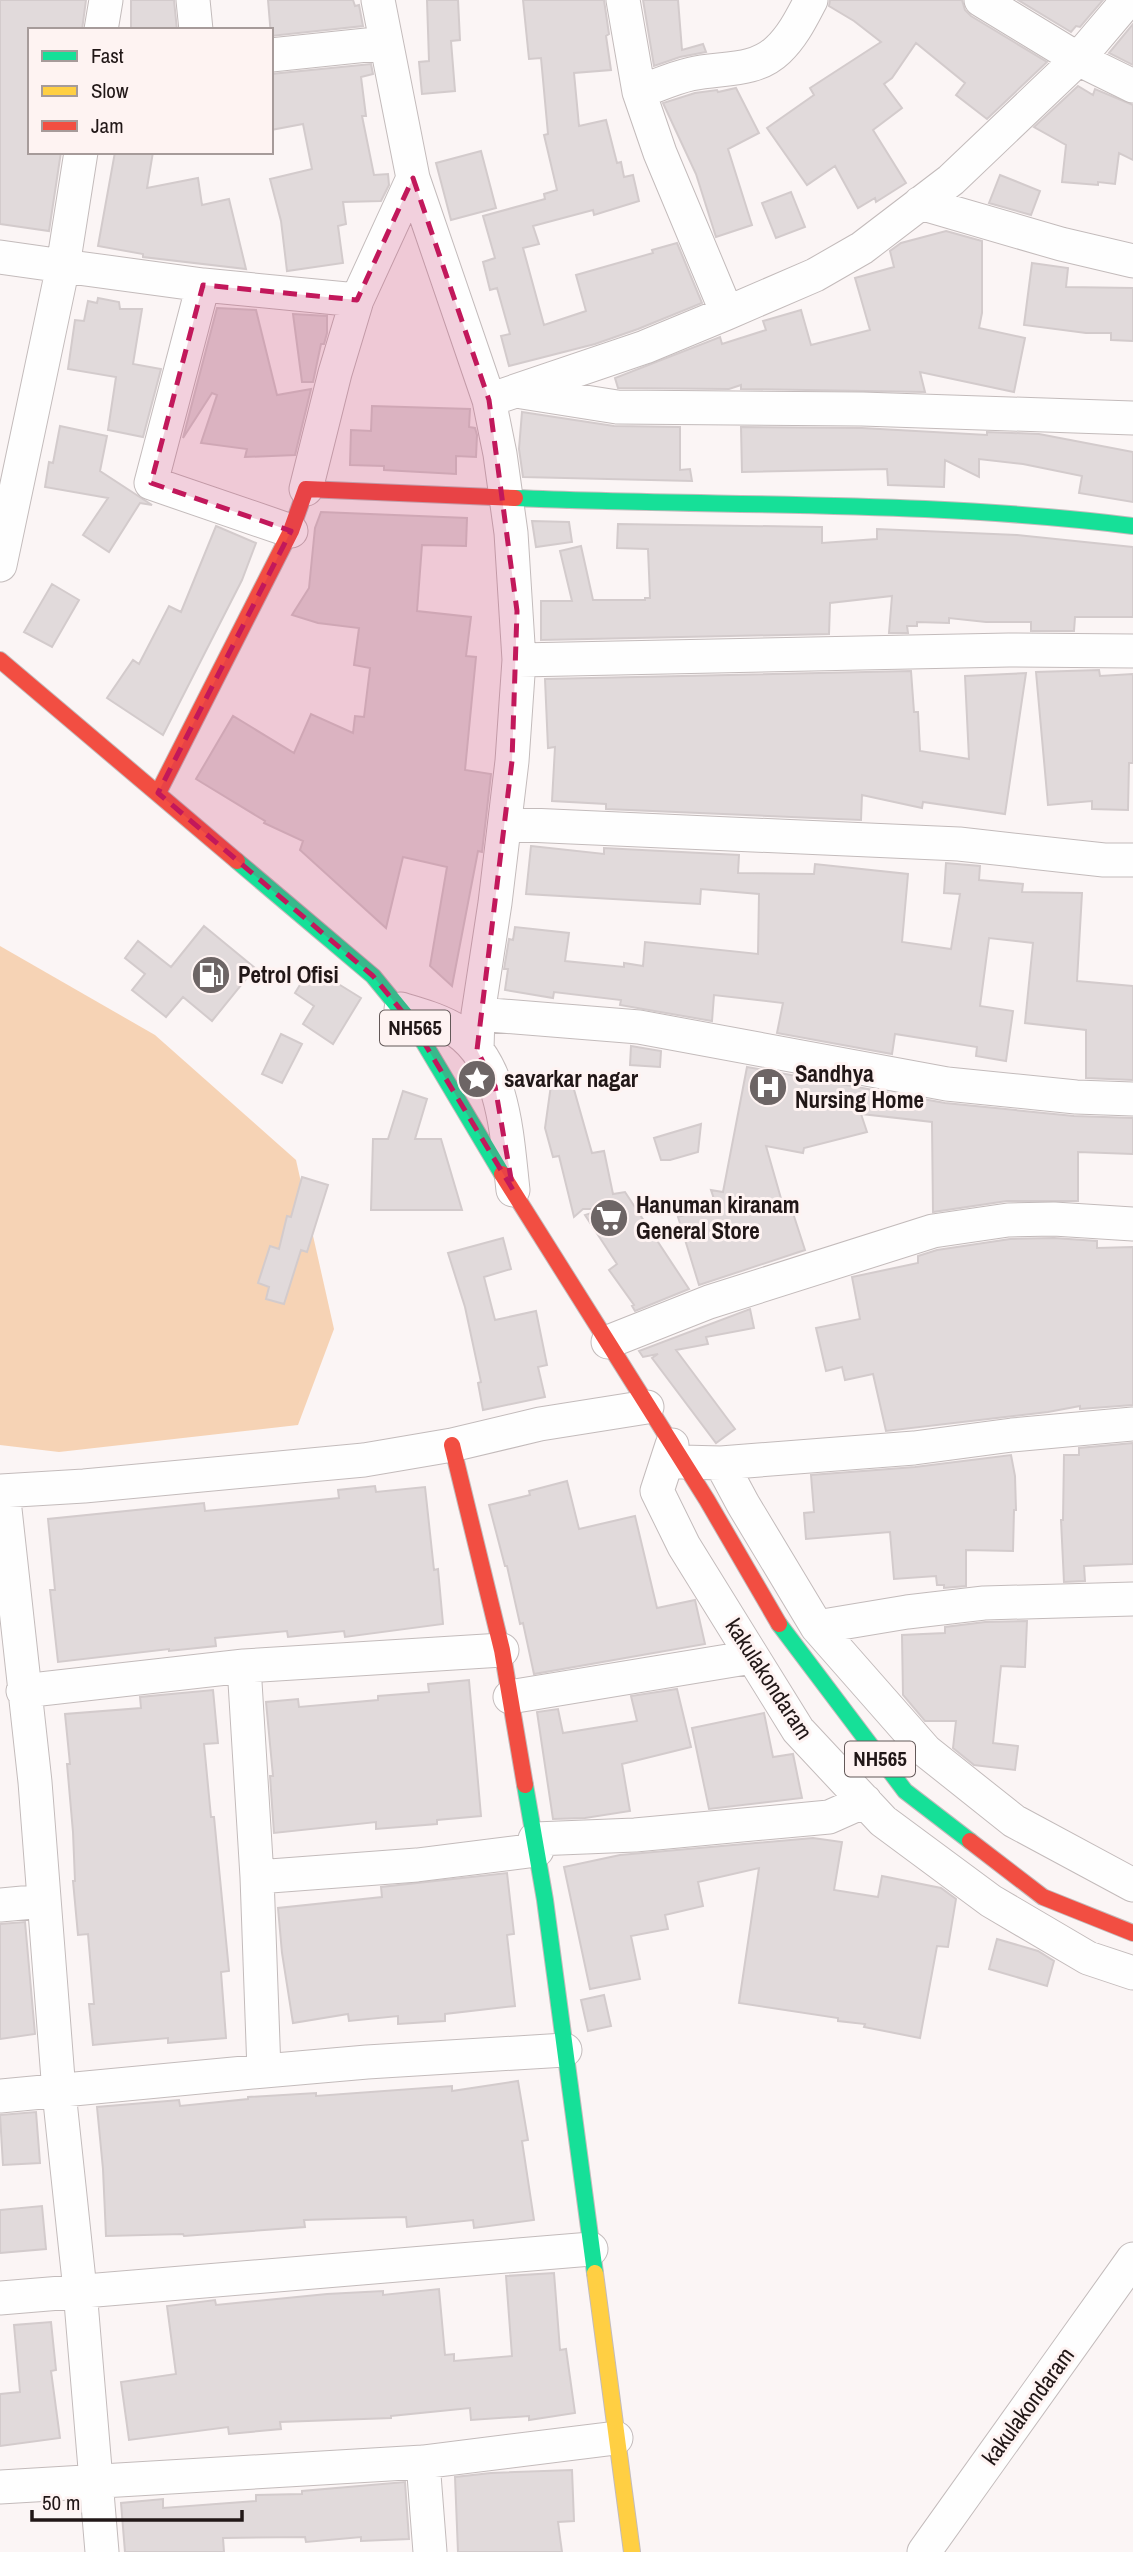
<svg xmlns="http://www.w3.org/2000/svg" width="1133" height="2552" font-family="'Archivo Narrow',sans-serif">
<rect width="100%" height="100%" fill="#fbf5f5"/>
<path fill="#f6d3b5" d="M0 946 155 1035 296 1160 334 1329 298 1425 59 1452 0 1445Z"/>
<path fill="#e1dadb" stroke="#d3cbcc" stroke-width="2" d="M0 0H86L82 30H30V152H61L49 231 0 224Z
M131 0H174L177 30H131Z
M268 0H353L355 6 359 5 363 26 271 36Z
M427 0H458L460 40 451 41 455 91 422 94 419 62 429 61Z
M523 0H604L609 34 606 36 611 70 574 73 579 126 606 120 617 163 621 162 624 177 633 175 639 201 594 215 593 210 533 226 539 244 523 248 544 325 586 311 576 275 653 253 652 250 677 243 702 303 638 329 595 344 509 366 501 336 510 334 497 288 490 290 483 262 495 258 483 216 545 199 544 194 557 190 544 135 548 134 541 58 529 59Z
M643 0H678L682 50 703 44 706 52 680 57 654 66Z
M830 0H962L965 10 971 16 1047 62 987 119 956 95 965 83 916 43 892 78 884 84 902 108 873 130 906 183 876 202 875 198 858 208 835 166 807 185 767 128 814 95 810 88 881 42 854 21 829 6Z
M1018 0H1103L1080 27 1076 26 1071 32Z
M1133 24V65L1109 53Z
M371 64 373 74 361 77 366 116H362L374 175 388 174 389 185 381 201 343 202 346 224 338 226 343 263 287 271 281 221 270 179 312 169 303 124 271 130V74Z
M1078 86 1093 95 1095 89 1133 105V160L1119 153 1115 184 1098 182V185L1062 182 1066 145 1034 127Z
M736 88 759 133 728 149 752 225 716 237 696 174 663 103 695 93 717 90 718 92Z
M481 151 496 208 451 220 436 163Z
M115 152H153L147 188 198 178 202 205 229 199 246 269 143 257V254L98 246Z
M1000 175 1040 191 1031 215 989 203Z
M791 192 805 227 776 238 762 203Z
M946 231 982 241V313L979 328 1025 338 1014 392 920 372 925 392 741 389V385L729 389 618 388 615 378 720 337 722 344 766 330 763 321 801 310 811 345 870 330 855 278 894 267 890 251 901 243Z
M1032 263 1068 268 1066 287 1133 288V341L1111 340V333H1086L1024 325Z
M98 298 119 302 120 309H142L133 364 161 369 143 437 108 430 116 377 68 369 75 320 84 321 88 301 97 303Z
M217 308 256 310 277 395 311 389 295 455 245 457 247 449 201 443 217 395 212 393 183 438Z
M293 314 327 316V333L324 344H321L313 382H302Z
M372 406 470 409 469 427 475 428 477 435 476 457 456 456V474L384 470V466L350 465 351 430 371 431Z
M522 412 614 426 680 427V470L690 469 692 481 523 477 519 449Z
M60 426 107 436 100 471 152 505 140 503 109 552 83 535 108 498 45 487 49 462 53 463Z
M741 427 862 428 987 435V432L1039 434 1133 452V502L1079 493 1082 476 1023 464 979 459V477L945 460 944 487 888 485 887 469 742 472Z
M321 512 467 518 466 546 422 545 417 611 471 617 466 656 476 657 465 770 491 774 482 852 478 851 452 986 430 966 447 867 403 857 386 928 300 850 303 841 264 823 265 821 196 779 233 716 294 753 311 714 353 733 355 716 364 717 370 668 354 665 359 628 318 623 292 615 309 588 315 528Z
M532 521 569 522 572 542 536 547Z
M618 524 822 527V543L877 539V529L1017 535 1133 547V617H1075L1074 631H1031V622H986L949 618V623L917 622V626H907L908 633H889L892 596 830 603 829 634 541 640V601H572L560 551 581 546 593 600H645V598H650L648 549 617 548Z
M216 526 256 543 242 580 163 735 107 698 133 660 139 664 169 606 181 612Z
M52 584 79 600 52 647 24 632Z
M1099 670 1100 676 1133 674V763H1129L1128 810 1092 809V801L1048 805 1036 672Z
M911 671 914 712H918L920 751 969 759 965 676 1026 673 1005 814 923 802 922 808 862 795 861 820 606 809V804L552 801 555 747 548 748 545 679Z
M531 846 604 854V848L739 855 738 873 814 874 815 864 908 874 902 942 951 949 960 894 944 893 946 863 980 866 979 880 1023 884 1022 892 1082 893 1077 981 1133 986V1080L1086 1078V1030L1025 1023 1033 943 989 938 980 1006 1013 1011 1006 1061 976 1056 977 1047 895 1034 892 1054 777 1033 783 1003 714 995 712 1021 620 1005 621 1000 554 992 553 998 505 990 508 969H504L509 939 513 940 515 927 569 933 565 961 624 967V963L643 966 645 942 758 954 759 894 701 889 700 904 526 894Z
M204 926 255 968 212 1021 183 997 166 1017 132 990 145 974 125 958 138 941 171 967Z
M311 967 361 998 333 1044 303 1024 314 1006 295 993Z
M281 1034 302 1044 282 1083 262 1074Z
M631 1046 661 1051 660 1067 630 1065Z
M747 1067 945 1103 1074 1116 1133 1118V1154L1078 1152V1201H1007L933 1212 932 1122 861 1114 867 1132 804 1148 803 1153 766 1146 784 1209 791 1207 805 1250 699 1285 678 1217 716 1205 711 1190 723 1192Z
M571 1079 592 1153 604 1151 613 1194 625 1192 689 1289 635 1311 632 1306 634 1305 609 1270 617 1264 585 1215 595 1212V1209H583L574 1217 559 1156 553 1157 545 1128 551 1085Z
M403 1091 427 1099 415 1139H441L462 1210H371L373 1139H388Z
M701 1124 698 1152 670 1160H661L654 1138Z
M302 1177 328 1185 307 1252 301 1250 284 1304 266 1299 269 1287 258 1283 270 1246 279 1249 287 1216 291 1217Z
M503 1238 511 1269 484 1277 495 1320 536 1311 547 1365 538 1367 545 1397 483 1410 478 1383 481 1382 465 1307 448 1253Z
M1054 1238 1097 1241V1248L1133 1247V1405L1080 1409V1406L1048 1412 886 1431 873 1374 845 1380 842 1367 826 1371 816 1328 860 1319 852 1277 918 1263V1256L937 1250 1010 1239Z
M750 1309 754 1328 706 1337 708 1344 676 1350 735 1429 716 1443 652 1358 658 1354 643 1357 639 1351Z
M1133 1443V1564L1084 1566 1085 1581 1064 1582 1061 1520H1063L1064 1455H1079V1448Z
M1011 1455 1015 1476 1016 1510H1014L1013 1551 966 1550V1586L944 1588V1585H937L936 1576 894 1579 890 1532 806 1539 804 1513 814 1512 811 1475 915 1467Z
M567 1481 579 1529 635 1516 657 1608 695 1600 705 1644 534 1674 523 1623 520 1624 507 1566H505L489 1505 530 1495 529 1491Z
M375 1486 376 1492 425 1487 434 1570 438 1569 443 1624 345 1637 344 1631 288 1637 287 1631 215 1638 216 1646 169 1651V1649L58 1662 50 1590H55L48 1519 204 1503 205 1511 259 1506 339 1498 338 1490Z
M1027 1621 1025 1667 1001 1666 993 1743 1018 1746 1015 1770 974 1765 953 1748 956 1721H925L903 1695 902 1635 945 1633V1627L985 1622Z
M469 1680 481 1816 437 1820V1824L376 1829V1822L274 1833 270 1776H273L266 1702 298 1699 299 1707 378 1700V1696L429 1692 428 1684Z
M677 1689 691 1747 622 1764 630 1811 585 1818 553 1819 537 1712 558 1709 563 1733 637 1721 631 1696Z
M213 1690 218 1743 204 1744 211 1817H214L229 1971 221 1972 226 2038 168 2043V2038L93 2045 89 2004H94L88 1934 78 1935 73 1881H75L73 1832 67 1764H70L65 1714 141 1708 140 1697Z
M764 1713 773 1757 793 1754 802 1798 709 1809 692 1728Z
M813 1838 842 1842 834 1890 878 1897 882 1876 941 1888 956 1899 948 1947 937 1946 920 2038 864 2027 865 2024 838 2021V2018L739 2003 759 1868 698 1882 703 1906 665 1915 668 1929 631 1936 640 1979 590 1989 564 1867 620 1855Z
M507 1873 514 1934 507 1935 515 2006 445 2014V2021L398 2024V2016L349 2021 348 2014 293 2023 282 1953 278 1908 382 1897 381 1887Z
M25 1922 35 2034 0 2039V1924Z
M997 1939 1038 1951 1054 1961 1047 1986 989 1969Z
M604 1995 611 2026 588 2031 581 2000Z
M518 2081 528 2140 522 2141 534 2220 474 2228 473 2220 407 2227 406 2217 304 2220 305 2227 184 2236 183 2234 106 2236 103 2169 97 2107 179 2100 180 2106 248 2099V2097L316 2093V2096L452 2086V2091Z
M36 2112 40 2163 3 2165 0 2115Z
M42 2206 46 2249 0 2253V2210Z
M554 2273 560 2350 566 2349 575 2413 529 2420V2416L471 2420 470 2408 391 2416V2418L280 2422 281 2429 229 2434 228 2427 129 2440 121 2382 176 2374 167 2306 215 2300 216 2305 327 2294 383 2291V2295L439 2289 445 2355 454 2354V2361L512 2356 506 2276Z
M51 2322 56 2370 51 2371 60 2438 0 2446V2394L20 2392 14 2325Z
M572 2470 574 2521 558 2522 562 2552H458L455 2477 491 2473Z
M405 2482 409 2539 361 2541V2537L306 2542 305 2537 223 2538 224 2552H125L121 2503 163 2499V2508L256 2501V2495L302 2494V2491Z"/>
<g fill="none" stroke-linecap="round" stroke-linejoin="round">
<g stroke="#c3bbbb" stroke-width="35">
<path id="street" d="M193 0 196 30
M378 0 413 178 489 400 500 454 511 533 519 660 512 761 495 903 478 1014 477 1050
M623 0 639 92 660 153 727 313
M981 0 1078 59 1133 86
M101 30 106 0
M271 55 386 43
M639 92C656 86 673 78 691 74 721 67 754 73 778 50 793 36 802 17 811 0
M920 203 1061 244 1133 261
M0 257 63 266 81 152
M203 285 151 483 291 531
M522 392 617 407 862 409 1133 418
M489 400 645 347 727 313 815 275 862 248 951 180 1078 59 1128 0
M306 489 335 373 357 300 413 178
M0 565 63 266 203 285 357 300
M519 660 1009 650 1133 651
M505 824 959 844 1104 860H1133
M401 1009C420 1015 440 1020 457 1031 505 1064 507 1138 513 1190
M478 1014 639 1027 947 1084 1076 1097 1133 1099
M608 1342 709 1302 933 1231 1008 1220 1054 1219 1133 1224
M672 1445 657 1491 684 1546 798 1730 883 1821 991 1901 1088 1958 1133 1973
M682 1462 721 1463 743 1504 817 1627 926 1751 1014 1821 1133 1885
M721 1463 914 1448 1012 1435 1133 1424
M0 1491 84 1486 364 1460 452 1445 540 1424 647 1407
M3 1491 35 1782 59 2092 80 2290 102 2552
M817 1627 907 1612 984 1603 1133 1599
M244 1666 257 1877 417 1865 537 1850
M23 1691 244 1666 502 1650
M510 1697 752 1657
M535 1839 635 1835 829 1817 865 1801
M257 1877 264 2071 367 2062 565 2050
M0 1905 44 1901
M0 2096 264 2071
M0 2298 591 2249
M423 2462 430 2552
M0 2487 423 2462 616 2438
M924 2552 1133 2259"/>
</g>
<g stroke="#c3bbbb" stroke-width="18">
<path id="fast" d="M515 498C721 507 928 500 1133 526
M237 861 373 976 414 1026 502 1174
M779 1624 905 1791 970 1841
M525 1785 545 1900 595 2273"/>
</g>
<g stroke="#c3bbbb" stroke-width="18">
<path id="slow" d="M595 2273 632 2552"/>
</g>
<g stroke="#c3bbbb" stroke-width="18">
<path id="jam" d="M0 660 237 861
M158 793 291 531 306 489 515 498
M502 1174 707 1500 779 1624
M452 1445 502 1650 525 1785
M970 1841 1043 1897 1133 1933"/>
</g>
<use href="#street" stroke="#fefefe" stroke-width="33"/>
<use href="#fast" stroke="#16e098" stroke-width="16"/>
<use href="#slow" stroke="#ffcf43" stroke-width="16"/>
<use href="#jam" stroke="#f24e42" stroke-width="16"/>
</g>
<path fill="#c2185b" fill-opacity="0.2" stroke="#c2185b" stroke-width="5" stroke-dasharray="14 9" stroke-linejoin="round" d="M413 178 489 400 517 611 512 761 477 1050 495 1086 513 1190 414 1026 373 976 158 793 291 531 151 483 203 285 357 300Z"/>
<defs>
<g id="fuel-disc" transform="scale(2.0125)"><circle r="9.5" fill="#6d6565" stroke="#fef3f2"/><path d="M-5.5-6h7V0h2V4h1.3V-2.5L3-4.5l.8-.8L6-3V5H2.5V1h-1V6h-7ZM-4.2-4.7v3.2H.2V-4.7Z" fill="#fff"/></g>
<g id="sight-disc" transform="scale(2.0125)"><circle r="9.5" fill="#6d6565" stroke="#fef3f2"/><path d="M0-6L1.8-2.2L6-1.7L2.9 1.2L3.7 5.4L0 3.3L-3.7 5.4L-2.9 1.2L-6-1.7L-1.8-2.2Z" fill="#fff"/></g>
<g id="hospital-disc" transform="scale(2.0125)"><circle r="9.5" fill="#6d6565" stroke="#fef3f2"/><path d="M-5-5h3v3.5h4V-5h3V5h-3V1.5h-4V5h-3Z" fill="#fff"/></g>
<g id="supermarket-disc" transform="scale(2.0125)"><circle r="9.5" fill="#6d6565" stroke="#fef3f2"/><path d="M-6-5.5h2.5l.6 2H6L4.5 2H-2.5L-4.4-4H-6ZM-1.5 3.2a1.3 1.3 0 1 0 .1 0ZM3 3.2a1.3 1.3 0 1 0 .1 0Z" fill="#fff"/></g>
</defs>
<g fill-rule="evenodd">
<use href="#fuel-disc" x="211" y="975"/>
<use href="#sight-disc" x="477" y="1079"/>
<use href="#hospital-disc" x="768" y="1087"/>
<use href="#supermarket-disc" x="609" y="1218"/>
</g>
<g text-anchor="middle" stroke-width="6" stroke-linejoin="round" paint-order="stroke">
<g fill="#fef3f2" stroke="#635959" stroke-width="2">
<rect x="380" y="1010.5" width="70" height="35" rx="5"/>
<rect x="845" y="1741.5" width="70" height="35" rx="5"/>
</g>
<g font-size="21" font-weight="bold" fill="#211717">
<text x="415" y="1035">NH565</text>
<text x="880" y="1766">NH565</text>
</g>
<g font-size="23" font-weight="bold" fill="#211717" stroke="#fef3f2" text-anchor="start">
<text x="238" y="983">Petrol Ofisi</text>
<text x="795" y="1082">Sandhya<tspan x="795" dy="26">Nursing Home</tspan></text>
<text x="504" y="1087">savarkar nagar</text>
<text x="636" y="1213">Hanuman kiranam<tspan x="636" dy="26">General Store</tspan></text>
</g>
<g font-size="23" fill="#211717" stroke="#fef3f2">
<text transform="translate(769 1679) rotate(57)" y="8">kakulakondaram</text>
<text transform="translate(1028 2406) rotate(-54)" y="8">kakulakondaram</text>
</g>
</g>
<rect x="28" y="28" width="245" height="126" fill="#fef3f2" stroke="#a69b9a" stroke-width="2"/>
<rect x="42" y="51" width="35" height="10" fill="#16e098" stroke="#a69b9a" stroke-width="2"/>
<text x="91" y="63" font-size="21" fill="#211717">Fast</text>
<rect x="42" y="86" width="35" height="10" fill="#ffcf43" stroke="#a69b9a" stroke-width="2"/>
<text x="91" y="98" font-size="21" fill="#211717">Slow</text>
<rect x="42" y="121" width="35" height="10" fill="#f24e42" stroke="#a69b9a" stroke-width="2"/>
<text x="91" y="133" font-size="21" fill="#211717">Jam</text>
<path d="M32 2510v10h210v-10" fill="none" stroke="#211717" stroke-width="3.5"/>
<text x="42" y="2510" font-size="21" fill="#211717" stroke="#fef3f2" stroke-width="5" paint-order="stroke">50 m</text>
</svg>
